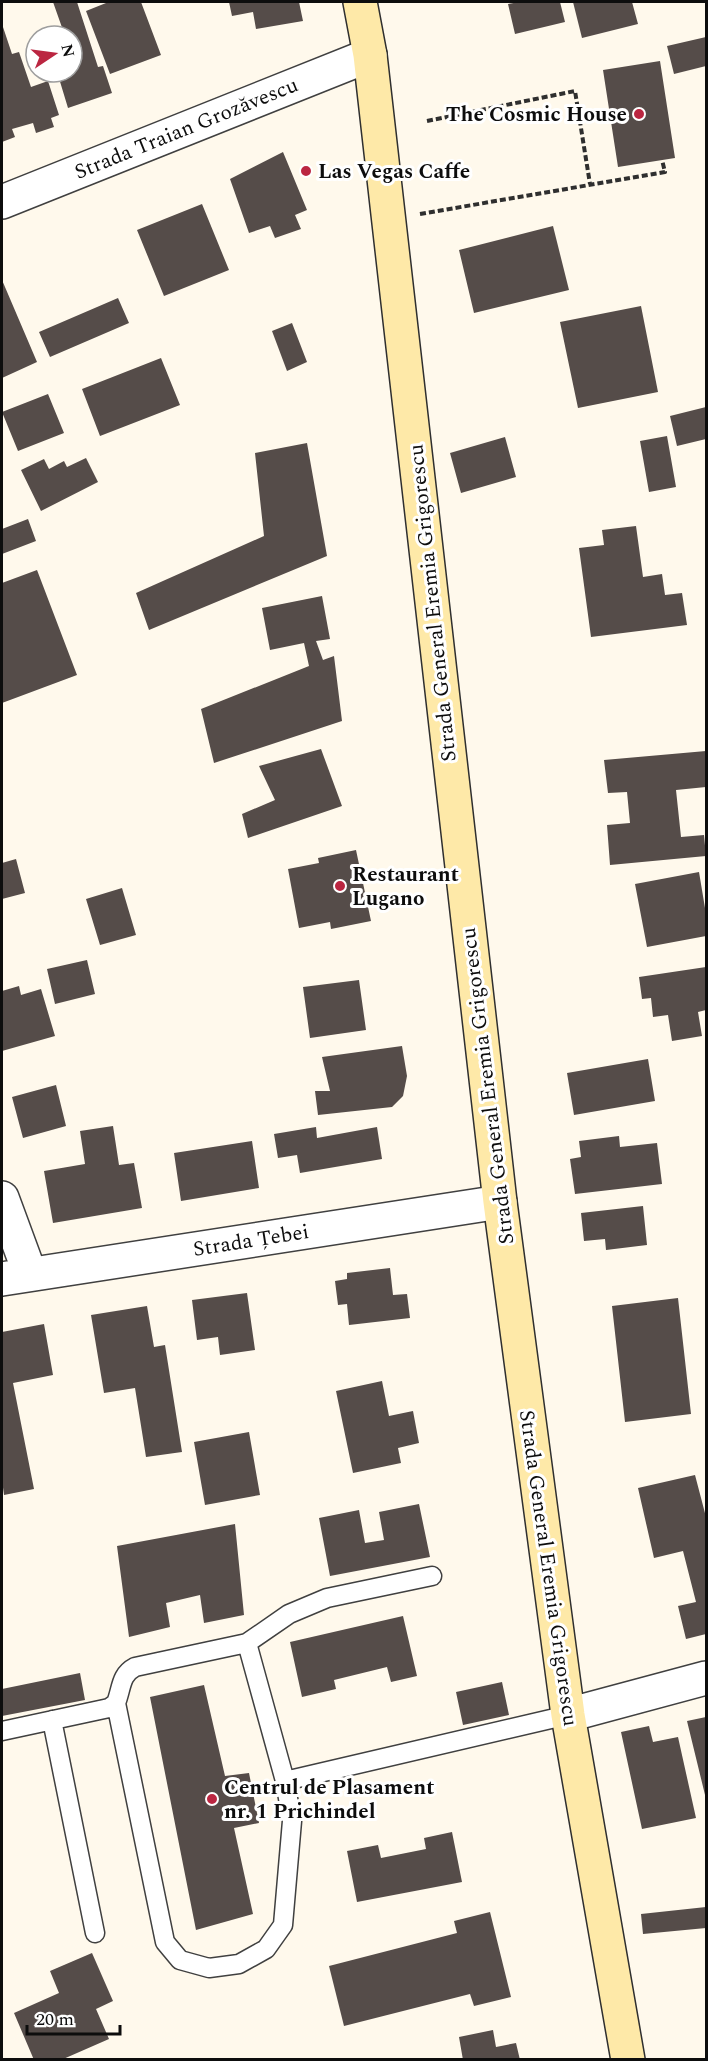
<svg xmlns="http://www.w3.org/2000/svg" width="708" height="2061" font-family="Spectral,serif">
<rect width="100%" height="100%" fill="#fff9ec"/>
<path fill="#554c49" d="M53 2H77L98 67 103 66 112 93 68 108 58 75 72 72V70L75 69 72 58V36H65Z
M106 2H141L161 55 110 74 86 11 106 3Z
M229 2H299L303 21 256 29 253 12 232 16Z
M519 2H560L565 22 515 34 508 4Z
M573 2H632L638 24 582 38Z
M2 24 12 54 19 52 31 87 48 81 59 115 51 118 54 127 36 133 33 123 12 129 15 137 2 142Z
M706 37V66L674 74 667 46Z
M660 61 675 158 618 167 603 70Z
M283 152 307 210 295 215 301 229 275 238 270 226 249 233 230 179Z
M202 204 229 270 164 296 137 230Z
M553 226 569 290 474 313 459 250Z
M2 280 37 362 2 378Z
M118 298 129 323 50 357 39 332Z
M641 306 658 392 578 408 560 322Z
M292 323 307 362 287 371 272 331Z
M161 358 180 405 100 436 82 389Z
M48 394 64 433 18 451 2 412Z
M706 407V439L677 446 670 416Z
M667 436 676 487 649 492 640 441Z
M505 437 516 477 461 493 450 453Z
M307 443 327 556 149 630 136 593 264 536 255 453Z
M86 458 98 482 41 511 21 470 44 459 49 469 64 461 67 467Z
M28 519 36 541 2 554V529Z
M636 526 643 577 662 574 665 595 682 593 687 625 591 637 579 548 604 545 602 530Z
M37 570 77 675 2 703V583Z
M322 596 330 639 316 641 323 660 334 656 342 721 214 763 201 709 309 666 304 643 270 650 262 608Z
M321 749 342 806 248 838 242 814 275 800 259 766Z
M706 751V787L676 790 681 837 704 835 706 856 610 865 607 825 630 823 627 792 608 793 604 760Z
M356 850 371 921 331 929 330 922 299 928 288 869 319 863 318 858Z
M16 859 25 893 2 899V863Z
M699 872 706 914V936L647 947 635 884Z
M122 888 136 935 100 945 86 899Z
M87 960 95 994 55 1004 47 969Z
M706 967V1010L698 1012 702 1036 672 1041 668 1015 653 1017 651 998 642 999 639 977Z
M359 980 366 1030 310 1038 303 987Z
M19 986 21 995 41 989 55 1036 2 1051V991Z
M402 1046 407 1076 403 1096 392 1107 318 1115 315 1091H330L322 1057Z
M648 1059 655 1101 574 1115 567 1073Z
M56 1085 66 1126 23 1138 12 1097Z
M113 1126 119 1165 134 1163 142 1208 53 1223 44 1171 85 1164 80 1131Z
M316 1127 317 1138 377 1127 382 1159 300 1173 297 1155 278 1158 274 1134Z
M619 1136 620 1147 657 1143 662 1184 575 1194 570 1159 581 1157 579 1141Z
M252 1141 259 1188 181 1201 174 1153Z
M643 1206 647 1245 606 1250 605 1239 584 1241 581 1213Z
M390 1268 393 1295 407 1294 410 1318 349 1325 347 1304 338 1305 335 1281 347 1279V1273Z
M247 1293 255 1350 220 1355 218 1337 197 1340 192 1300Z
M678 1298 691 1414 625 1422 612 1306Z
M147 1306 154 1347 165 1345 182 1452 146 1457 135 1388 104 1393 91 1315Z
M44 1324 53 1375 13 1383 34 1489 4 1495 2 1480V1332Z
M382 1381 389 1416 413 1411 419 1443 398 1448 401 1463 353 1473 336 1391Z
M249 1432 260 1495 205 1505 194 1442Z
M695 1475 706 1517V1634L686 1639 678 1606 696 1602 683 1551 654 1558 638 1488Z
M419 1504 430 1557 330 1576 319 1518 359 1510 365 1543 384 1540 379 1512Z
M235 1524 244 1615 204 1623 200 1595 166 1603 170 1627 129 1637 117 1546Z
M403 1616 417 1676 391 1682 387 1667 334 1680 336 1689 302 1697 290 1642Z
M80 1673 85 1700 2 1716V1689Z
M502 1682 509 1715 463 1725 456 1692Z
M204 1685 225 1776 249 1773 259 1823 234 1828 253 1914 196 1930 150 1697Z
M706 1717V1799L687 1721Z
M649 1726 653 1742 678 1737 696 1818 642 1829 621 1732Z
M452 1832 462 1882 357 1902 347 1851 378 1845 381 1858 426 1849 424 1838Z
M706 1907V1928L643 1934 641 1914Z
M490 1912 511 1997 474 2006 470 1994 344 2026 329 1966 457 1933 454 1921Z
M92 1953 113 2001 96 2009 109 2039 61 2060H34L14 2013 59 1993 50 1971Z
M493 2030 496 2047 516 2043 520 2060H463L459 2037Z"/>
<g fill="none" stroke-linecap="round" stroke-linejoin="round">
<g stroke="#404040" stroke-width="21">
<path id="lane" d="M247 1643 285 1781 568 1715
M116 1703 165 1942 180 1960 209 1968 239 1964 266 1949 283 1925 292 1821 285 1781
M52 1720 95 1933
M2 1731 109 1708 116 1703C122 1688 120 1675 135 1667L247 1643 289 1614 327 1598 432 1576"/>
</g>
<g stroke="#404040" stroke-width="36">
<path id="street" d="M2 202 370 55
M2 1198 30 1274
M2 1279 500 1202
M568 1715 706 1678"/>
</g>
<g stroke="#2f2f2f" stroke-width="36">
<path id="secondary" d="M360 2 370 55 500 1202 568 1715 628 2060"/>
</g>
<path stroke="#2f2f2f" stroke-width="4" stroke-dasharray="6 3" stroke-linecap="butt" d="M427 121 575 91 590 184
M420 214 665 172 662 160"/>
<use href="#lane" stroke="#fff" stroke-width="18"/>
<use href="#street" stroke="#fff" stroke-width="33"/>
<use href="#secondary" stroke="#fee9a8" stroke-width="33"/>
</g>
<g fill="#bb2641" stroke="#fff" stroke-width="2">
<circle cx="639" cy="114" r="6"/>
<circle cx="306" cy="171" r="6"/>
<circle cx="340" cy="886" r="6"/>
<circle cx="212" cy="1799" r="6"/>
</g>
<g text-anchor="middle" stroke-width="6" stroke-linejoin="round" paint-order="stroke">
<g font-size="21" font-weight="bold" fill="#0d0d0d" stroke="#fff" text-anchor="start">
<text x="627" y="121" text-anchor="end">The Cosmic House</text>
<text x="318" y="178">Las Vegas Caffe</text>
<text x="352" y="881">Restaurant<tspan x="352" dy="24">Lugano</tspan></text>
<text x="224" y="1794">Centrul de Plasament<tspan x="224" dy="24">nr. 1 Prichindel</tspan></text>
</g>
<g font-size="21" fill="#0d0d0d" stroke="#fff">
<text transform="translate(186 128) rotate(-22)" y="7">Strada Traian Grozăvescu</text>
<text transform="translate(432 603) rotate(-96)" y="7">Strada General Eremia Grigorescu</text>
<text transform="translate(487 1086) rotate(-97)" y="7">Strada General Eremia Grigorescu</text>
<text transform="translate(251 1240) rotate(-9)" y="7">Strada Țebei</text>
<text transform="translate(549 1568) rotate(82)" y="7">Strada General Eremia Grigorescu</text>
</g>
</g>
<rect width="708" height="2061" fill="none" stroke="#0d0d0d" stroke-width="6"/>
<g transform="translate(54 54) rotate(77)"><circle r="28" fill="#ffffff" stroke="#9e9e9e" stroke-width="1.5"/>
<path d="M0-4.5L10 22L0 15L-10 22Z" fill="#bb2641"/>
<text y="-9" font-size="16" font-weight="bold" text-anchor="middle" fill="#0d0d0d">N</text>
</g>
<path d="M27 2025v9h93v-9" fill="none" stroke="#0d0d0d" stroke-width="3"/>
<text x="36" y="2025" font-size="18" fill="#0d0d0d" stroke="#ffffff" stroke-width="4.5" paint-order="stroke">20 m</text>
</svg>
